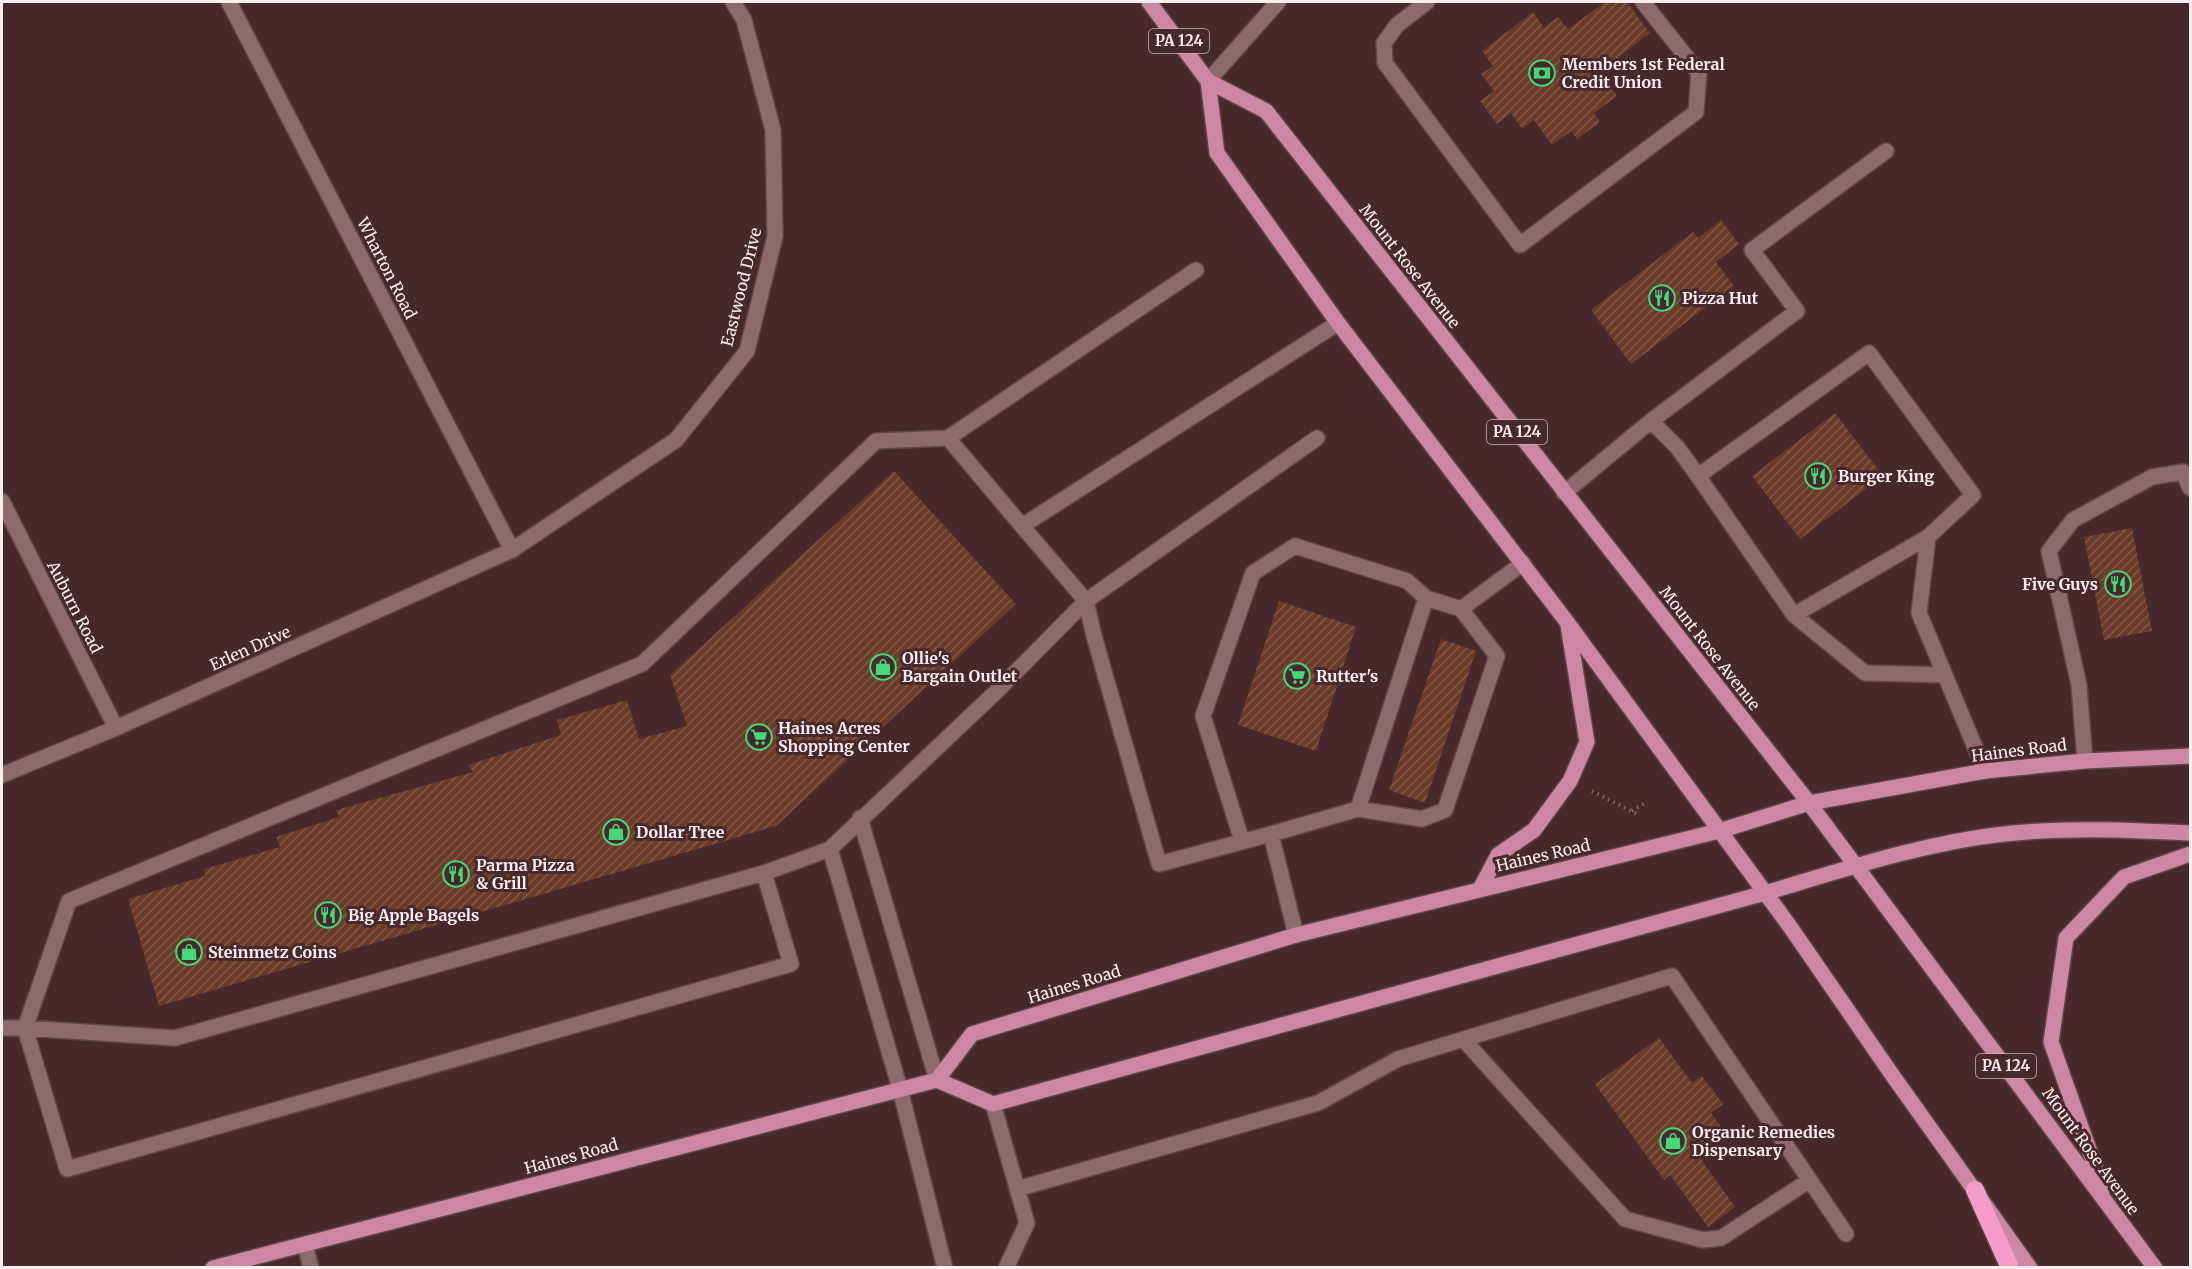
<svg xmlns="http://www.w3.org/2000/svg" width="2192" height="1269" font-family="Merriweather,serif">
<defs>
<pattern id="building-hatch" width="6" height="6" patternUnits="userSpaceOnUse" patternTransform="scale(1.5)"><rect width="6" height="6" fill="#693b28"/><path d="M-1 1l2-2M0 6l6-6M5 7l2-2" fill="none" stroke="#805848"/></pattern>
</defs>
<rect width="100%" height="100%" fill="#47292b"/>
<path fill="url(#building-hatch)" d="M1605 2H1627L1650 33 1599 72 1617 96 1594 113 1600 122 1577 139 1571 131 1552 145 1534 120 1522 129 1511 113 1497 124 1480 101 1494 91 1481 74 1493 66 1482 51 1533 12 1544 28 1558 17 1568 29Z
M1721 220 1739 244 1716 262 1734 286 1631 364 1591 310 1693 232 1698 238Z
M1835 413 1883 476 1800 539 1752 476Z
M894 471 1016 604 776 826 159 1006 128 899 205 876 204 869 280 847 276 837 339 817 336 810 473 772 468 765 561 735 557 720 627 700 639 739 687 726 670 675Z
M2132 528 2152 631 2104 640 2084 537Z
M1279 601 1356 627 1316 751 1238 725Z
M1441 639 1476 651 1425 803 1389 790Z
M1659 1038 1692 1083 1702 1076 1723 1104 1711 1113 1724 1131 1695 1151 1735 1207 1708 1227 1670 1175 1664 1180 1595 1084Z"/>
<g fill="none" stroke-linecap="round" stroke-linejoin="round">
<g stroke="#5f4648" stroke-width="18">
<path id="minor" d="M229 2 512 550
M1427 2 1397 25 1384 43 1385 63 1520 245 1696 112 1699 73 1643 2
M1208 81 1278 2
M1651 421 1677 447 1698 476 1794 615 1865 673 1945 675
M948 438 1196 270
M1317 438 1086 601 1022 526 1338 323
M1698 476 1869 353 1973 495 1928 537 1919 613 1985 771
M1564 493 1651 421 1797 311 1752 250 1886 151
M2 501 116 728
M1426 598 1461 609 1523 563
M1794 615 1928 537
M2085 761 2079 685 2049 551 2073 520 2152 477 2183 472 2190 488
M2 775 116 728 512 550 676 440 747 351 775 236 773 130 744 20 733 2
M1358 809 1422 819 1445 810 1497 656 1461 609
M860 818 937 1080
M1242 841 1203 716 1253 573 1295 546 1407 581 1426 598 1358 809 1271 834 1296 935
M830 849 900 1089 945 1268
M764 873 791 964 67 1169 25 1028 175 1038 764 873 830 849 998 690 1086 601 1094 636 1159 864 1271 834
M2 1028H25L69 901 642 664 876 441 948 438 1022 526
M1464 1040 1625 1219 1703 1240 1721 1238 1810 1180
M993 1104 1027 1223 1006 1268
M1017 1189 1318 1103 1398 1059 1672 976 1846 1234
M305 1244 311 1268"/>
</g>
<g stroke="#5f4648" stroke-width="18">
<path id="major" d="M1149 2 1208 81 1266 111 1809 803 2155 1268
M1208 81 1217 153 1338 323 1567 622 1791 928 1893 1076 2030 1268
M1480 889 1498 855 1534 830 1570 781 1587 742 1568 625
M937 1080 972 1034 1296 935 1719 831 1809 803 1985 771 2085 761 2190 756
M2103 1189 2051 1042 2066 938 2124 877 2190 854
M213 1268 937 1080 993 1104 1765 893C1843 870 1923 843 2004 834 2066 827 2129 830 2190 833"/>
</g>
<g stroke="#5f4648" stroke-width="21">
<path id="highway" d="M1975 1190 2010 1268"/>
</g>
<path stroke="#806667" stroke-width="4" stroke-dasharray="1.5 4.5" stroke-linecap="butt" d="M1592 791 1639 815
M1632 811 1645 803"/>
<use href="#minor" stroke="#8d6a6b" stroke-width="15"/>
<use href="#major" stroke="#cd87a4" stroke-width="15"/>
<use href="#highway" stroke="#f79bca" stroke-width="18"/>
</g>
<defs>
<g id="bank-ring" transform="scale(1.35)"><circle r="9.5" fill="#47292b" stroke="#47d779" stroke-width="1.5"/><path d="M-6-4H6V4H-6ZM0-2.3a2.3 2.3 0 1 0 0 4.6a2.3 2.3 0 1 0 0-4.6Z" fill="#47d779"/></g>
<g id="restaurant-ring" transform="scale(1.35)"><circle r="9.5" fill="#47292b" stroke="#47d779" stroke-width="1.5"/><path d="M-5-6h1v4h1v-4h1v4h1v-4h1v5L-1.5 .5V6h-2V.5L-5-1ZM5-6V6H3V1.5H1.5Q1.5-4 5-6Z" fill="#47d779"/></g>
<g id="shop-ring" transform="scale(1.35)"><circle r="9.5" fill="#47292b" stroke="#47d779" stroke-width="1.5"/><path d="M-5-2.5h2.3a2.7 3.5 0 0 1 5.4 0H5L5.5 6h-11ZM-1.5-2.5h3a1.5 2.3 0 0 0-3 0Z" fill="#47d779"/></g>
<g id="supermarket-ring" transform="scale(1.35)"><circle r="9.5" fill="#47292b" stroke="#47d779" stroke-width="1.5"/><path d="M-6-5.5h2.5l.6 2H6L4.5 2H-2.5L-4.4-4H-6ZM-1.5 3.2a1.3 1.3 0 1 0 .1 0ZM3 3.2a1.3 1.3 0 1 0 .1 0Z" fill="#47d779"/></g>
</defs>
<g fill-rule="evenodd">
<use href="#bank-ring" x="1542" y="73"/>
<use href="#restaurant-ring" x="1662" y="298"/>
<use href="#restaurant-ring" x="1818" y="476"/>
<use href="#restaurant-ring" x="2118" y="584"/>
<use href="#shop-ring" x="883" y="667"/>
<use href="#supermarket-ring" x="1297" y="676"/>
<use href="#supermarket-ring" x="759" y="737"/>
<use href="#shop-ring" x="616" y="832"/>
<use href="#restaurant-ring" x="456" y="874"/>
<use href="#restaurant-ring" x="328" y="915"/>
<use href="#shop-ring" x="189" y="952"/>
<use href="#shop-ring" x="1673" y="1141"/>
</g>
<g text-anchor="middle" stroke-width="6" stroke-linejoin="round" paint-order="stroke">
<g fill="#47292b" stroke="#c8b3b4" stroke-width="1.5">
<rect x="1149" y="29" width="60" height="24" rx="4.5"/>
<rect x="1487" y="420" width="60" height="24" rx="4.5"/>
<rect x="1976" y="1054" width="60" height="24" rx="4.5"/>
</g>
<g font-size="15" font-weight="bold" fill="#ffeeef">
<text x="1179" y="46">PA 124</text>
<text x="1517" y="437">PA 124</text>
<text x="2006" y="1071">PA 124</text>
</g>
<g font-size="16" font-weight="bold" fill="#ffeeef" stroke="#47292b" text-anchor="start">
<text x="1562" y="70">Members 1st Federal<tspan x="1562" dy="18">Credit Union</tspan></text>
<text x="1682" y="304">Pizza Hut</text>
<text x="1838" y="482">Burger King</text>
<text x="2098" y="590" text-anchor="end">Five Guys</text>
<text x="902" y="664">Ollie's<tspan x="902" dy="18">Bargain Outlet</tspan></text>
<text x="1316" y="682">Rutter's</text>
<text x="778" y="734">Haines Acres<tspan x="778" dy="18">Shopping Center</tspan></text>
<text x="636" y="838">Dollar Tree</text>
<text x="476" y="871">Parma Pizza<tspan x="476" dy="18">&amp; Grill</tspan></text>
<text x="348" y="921">Big Apple Bagels</text>
<text x="208" y="958">Steinmetz Coins</text>
<text x="1692" y="1138">Organic Remedies<tspan x="1692" dy="18">Dispensary</tspan></text>
</g>
<g font-size="16" fill="#ffeeef" stroke="#47292b">
<text transform="translate(1410 266) rotate(52)" y="6">Mount Rose Avenue</text>
<text transform="translate(387 268) rotate(63)" y="6">Wharton Road</text>
<text transform="translate(741 287) rotate(-76)" y="6">Eastwood Drive</text>
<text transform="translate(75 607) rotate(63)" y="6">Auburn Road</text>
<text transform="translate(250 648) rotate(-24)" y="6">Erlen Drive</text>
<text transform="translate(1710 648) rotate(52)" y="6">Mount Rose Avenue</text>
<text transform="translate(2019 750) rotate(-7)" y="6">Haines Road</text>
<text transform="translate(1543 855) rotate(-13)" y="6">Haines Road</text>
<text transform="translate(1074 984) rotate(-17)" y="6">Haines Road</text>
<text transform="translate(2091 1151) rotate(54)" y="6">Mount Rose Avenue</text>
<text transform="translate(571 1156) rotate(-15)" y="6">Haines Road</text>
</g>
</g>
<rect width="2192" height="1269" fill="none" stroke="#ffeeef" stroke-width="6"/>
</svg>
